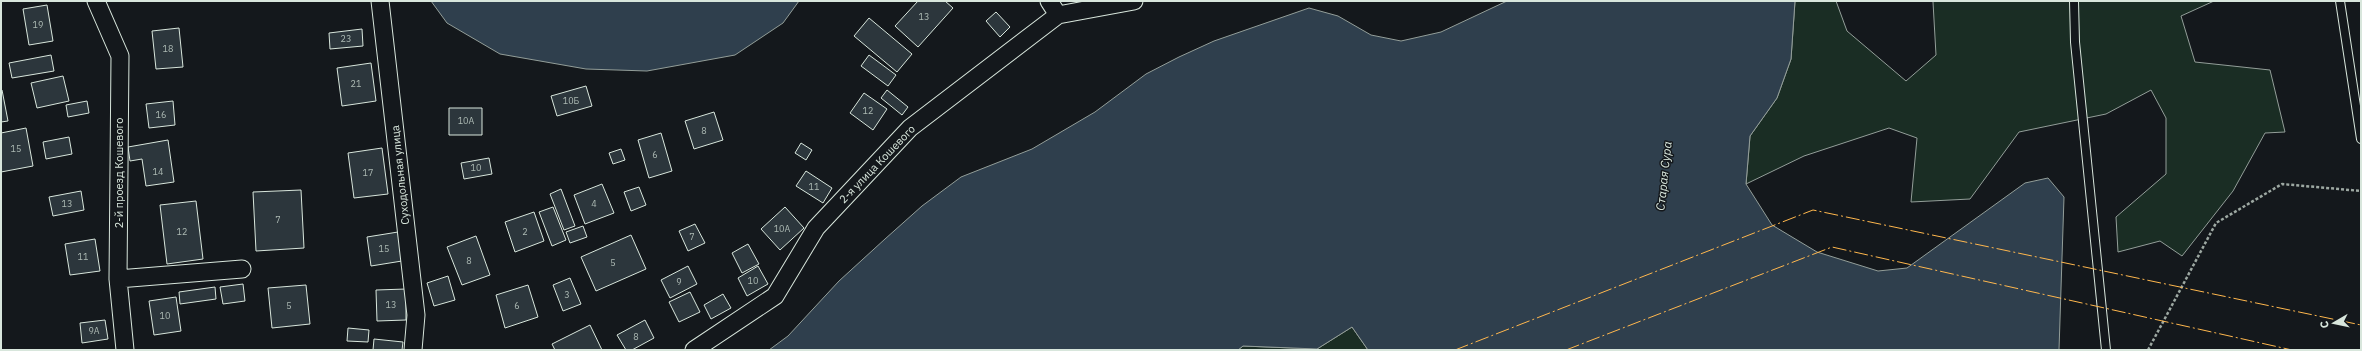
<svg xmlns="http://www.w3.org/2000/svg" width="2362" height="351" font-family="'IBM Plex Sans',sans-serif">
<rect width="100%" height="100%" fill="#14181c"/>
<path fill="#1a2d24" stroke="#939e99" d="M1795 1H1836L1847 31 1906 81 1936 55 1933 2 1934 1H2214L2181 16 2195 62 2270 70 2285 132 2265 133 2233 191 2182 256 2160 241 2118 252 2116 217 2166 174V118L2151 90 2106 114 2019 132 1970 199 1911 202 1917 138 1889 128 1804 156 1746 184 1750 136 1777 98 1791 59Z
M1352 327 1368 350H1238L1243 346 1317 349Z"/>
<path fill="#2f3f4d" stroke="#939e99" d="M431 1H799L783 23 735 55 647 71 586 69 500 54 447 23Z
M1507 1H1795L1791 59 1777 98 1750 136 1746 184 1772 225 1817 252 1878 271 1907 268 2025 183 2048 178 2064 197 2059 350H1368L1352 327 1317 349 1243 346 1238 350H769L788 336 839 281 885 239 922 206 961 177 1032 149 1095 112 1146 74 1179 57 1214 41 1309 8 1338 16 1371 35 1401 41 1441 32Z"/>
<path fill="#2c363c" stroke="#d8e6dc" d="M918 1H945L953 8 918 47 895 26Z
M47 5 53 41 29 45 23 9Z
M996 12 1010 27 1000 37 986 21Z
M869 18 912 54 897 72 854 36Z
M179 28 183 67 156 69 152 31Z
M362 29 363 46 330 49 329 33Z
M51 55 54 71 12 78 9 63Z
M869 55 896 75 888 86 861 66Z
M371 63 376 101 342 106 337 68Z
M63 76 69 101 37 108 31 83Z
M586 86 592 106 557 116 551 96Z
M2 90 8 121 1 122V91Z
M887 90 908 107 902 115 881 98Z
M864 93 887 109 873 130 850 113Z
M87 101 89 113 68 117 66 105Z
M173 101 175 125 149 128 146 104Z
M449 108H482V135H449Z
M714 112 723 140 694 149 685 121Z
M26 128 33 166 1 172V133Z
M661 133 672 171 649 178 638 140Z
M69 137 72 154 46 159 43 142Z
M168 140 174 182 146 186 142 159 130 161 128 147Z
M801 143 812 150 806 160 795 153Z
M382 148 388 194 354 198 348 153Z
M621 149 625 160 613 164 609 153Z
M489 158 492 174 464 179 461 163Z
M806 171 832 188 823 203 796 186Z
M602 184 614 213 585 224 574 195Z
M639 187 646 205 631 211 624 192Z
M561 189 575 226 564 230 550 194Z
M301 190 304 248 256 251 253 192Z
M81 191 84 210 53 216 49 197Z
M196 201 203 259 167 264 160 205Z
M553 207 566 240 552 246 539 212Z
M785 207 804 228 780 250 761 229Z
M534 212 544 241 515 252 505 222Z
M695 224 705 243 688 251 679 231Z
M583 226 587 237 570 243 566 232Z
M398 232 402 261 371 266 367 237Z
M631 235 646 269 596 291 581 257Z
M476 236 490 275 462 285 447 247Z
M95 239 100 271 70 275 65 244Z
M748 244 759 264 742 273 732 253Z
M688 266 697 284 670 298 661 280Z
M758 266 768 284 747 296 738 278Z
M448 276 455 300 434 306 427 283Z
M570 278 581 304 563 311 553 285Z
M243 284 245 301 223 304 220 287Z
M306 285 310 324 272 328 268 288Z
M528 285 538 317 505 328 496 295Z
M215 287 216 299 180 304 179 292Z
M406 289V320L377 321 376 290Z
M690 292 700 312 679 322 669 302Z
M723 294 731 308 711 319 704 305Z
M176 297 181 331 154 335 149 301Z
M105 320 108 339 82 343 80 323Z
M645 320 654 338 632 350H626L617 335Z
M590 325 602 350H555L552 344Z
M348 328 369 330 368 342 347 341Z
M374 339 403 342 402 350H373Z"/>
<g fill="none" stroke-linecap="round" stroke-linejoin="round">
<g stroke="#d8e6dc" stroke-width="10">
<path id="lane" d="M2074 1 2075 42 2106 350
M2340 1 2361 139"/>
</g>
<g stroke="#d8e6dc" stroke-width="19">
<path id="street" d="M96 1 120 56 118 279 125 350
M380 1 416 315 413 350
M1049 1 1058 15
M118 279 242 269
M694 350 775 296 816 228 910 128 1058 15 1134 1"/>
</g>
<path stroke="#9da8a2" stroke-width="2.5" stroke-dasharray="3 2" stroke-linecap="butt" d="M2148 350 2216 223 2282 184 2361 191"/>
<use href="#lane" stroke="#14181c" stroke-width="8"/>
<use href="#street" stroke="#14181c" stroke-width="17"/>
<path stroke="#ffb74d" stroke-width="1" stroke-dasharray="14 3 2 3" stroke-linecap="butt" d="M1455 350 1813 210 2361 325
M1566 350 1832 247 2292 350"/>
</g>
<g text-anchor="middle" stroke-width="3" stroke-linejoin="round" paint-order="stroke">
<g font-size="9" fill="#adbab4">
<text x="924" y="20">13</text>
<text x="38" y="28">19</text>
<text x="346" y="42">23</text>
<text x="168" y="52">18</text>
<text x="356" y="87">21</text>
<text x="571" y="104">10Б</text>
<text x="868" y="114">12</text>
<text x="161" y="118">16</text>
<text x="466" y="124">10А</text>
<text x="704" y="134">8</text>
<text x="16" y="152">15</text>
<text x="655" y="158">6</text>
<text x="476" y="171">10</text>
<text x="158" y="175">14</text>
<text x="368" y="176">17</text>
<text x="814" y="190">11</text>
<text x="67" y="207">13</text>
<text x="594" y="207">4</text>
<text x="278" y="223">7</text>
<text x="782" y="232">10А</text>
<text x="182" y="235">12</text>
<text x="525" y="235">2</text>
<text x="692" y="240">7</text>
<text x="384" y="252">15</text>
<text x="83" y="260">11</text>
<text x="469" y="264">8</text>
<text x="613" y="266">5</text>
<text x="753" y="284">10</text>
<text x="679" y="285">9</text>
<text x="567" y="298">3</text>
<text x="391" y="308">13</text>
<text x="289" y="309">5</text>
<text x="517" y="309">6</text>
<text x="165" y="319">10</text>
<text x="94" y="334">9А</text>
<text x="636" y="340">8</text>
</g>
<g font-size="11" fill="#d8e6dc" stroke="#14181c">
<text transform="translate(877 164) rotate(-46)" y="4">2-я улица Кошевого</text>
<text transform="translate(119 173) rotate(-90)" y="4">2-й проезд Кошевого</text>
<text transform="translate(400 175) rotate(-96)" y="4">Суходольная улица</text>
</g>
<g font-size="12" font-style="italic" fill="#d8e6dc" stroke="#14181c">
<text transform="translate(1664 176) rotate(-84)" y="4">Старая Сура</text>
</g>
</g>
<rect width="2362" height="351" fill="none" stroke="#d8e6dc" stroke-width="4"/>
<g transform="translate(2334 323) rotate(261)" stroke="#14181c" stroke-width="3" paint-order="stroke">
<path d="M0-3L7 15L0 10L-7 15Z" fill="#d8e6dc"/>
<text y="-6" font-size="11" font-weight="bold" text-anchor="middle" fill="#d8e6dc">С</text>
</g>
</svg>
